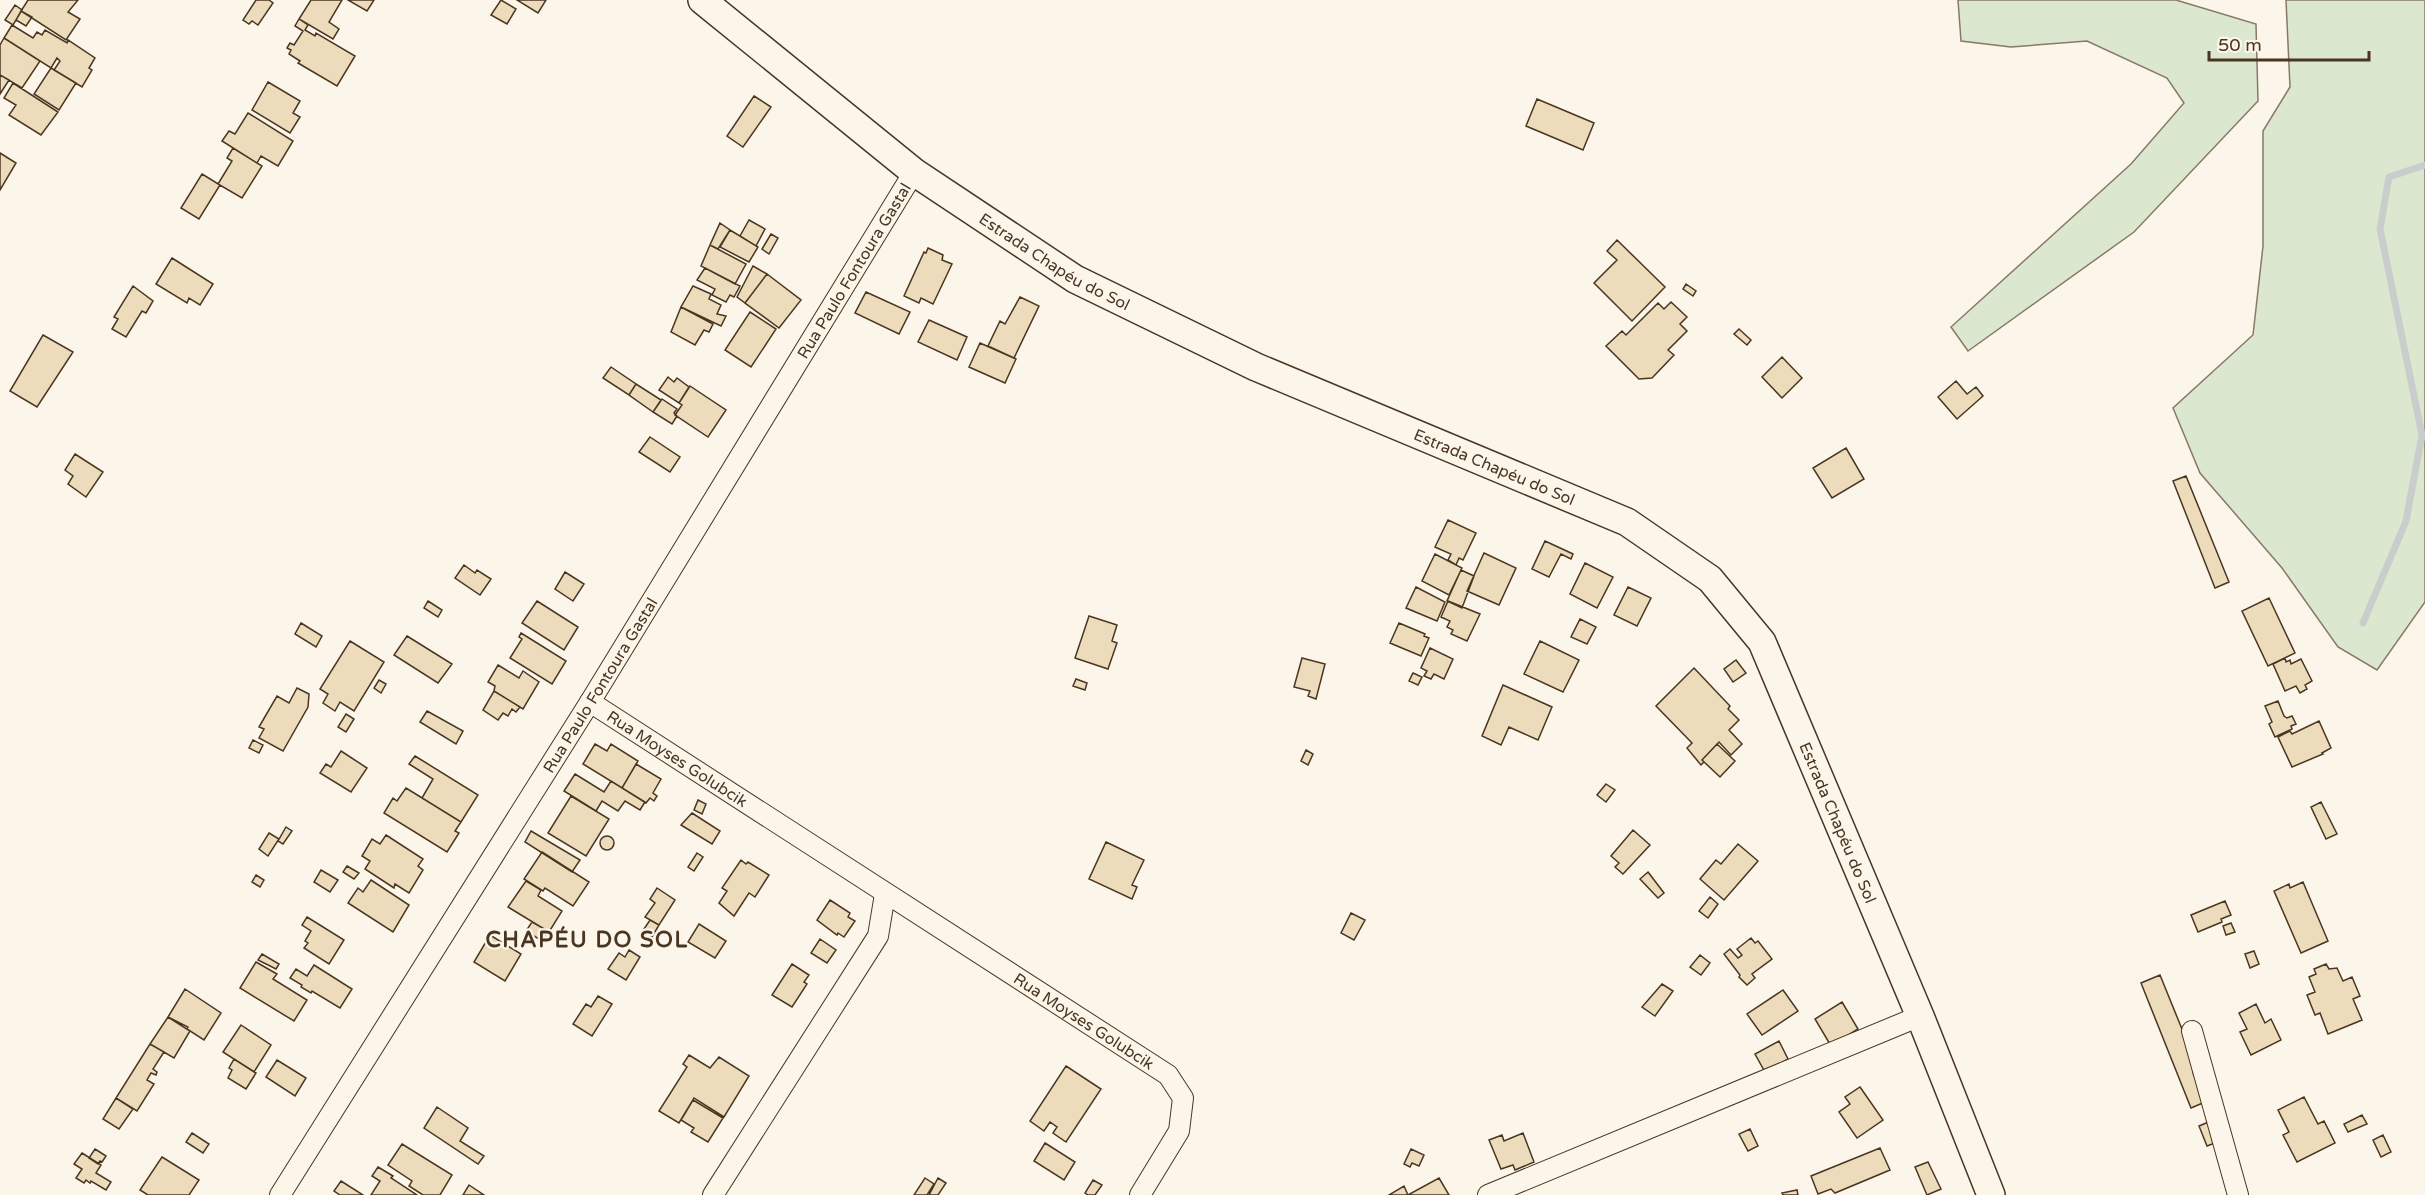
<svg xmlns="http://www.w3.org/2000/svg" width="2425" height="1195" font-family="'Varela Round',sans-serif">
<rect width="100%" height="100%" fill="#fbf6e9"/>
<path fill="#dce7d0" stroke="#887966" stroke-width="1.5" d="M1958 0H2176L2256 24 2258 101 2134 232 1968 351 1951 327 2131 164 2184 103 2167 78 2087 41 2011 47 1961 41Z
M2286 0H2425V602L2377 670 2338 647 2282 568 2200 473 2173 408 2253 335 2263 246V131L2290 87Z"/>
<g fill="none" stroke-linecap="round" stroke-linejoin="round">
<path stroke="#c9cecd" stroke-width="7" d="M2363 623 2406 521 2422 435 2380 229 2389 177 2425 165"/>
</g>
<path fill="#ecdcbc" stroke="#4a3520" stroke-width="1.5" d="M28 0H78L68 12 80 19 66 40 21 11Z
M256 0H269L273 3 258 25 252 21 249 24 243 20Z
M311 0H342L329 22 339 29 333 39 299 19Z
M348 0H374L367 11Z
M501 0 516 9 507 24 491 15Z
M517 0H546L538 13Z
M15 5 22 10 13 25 5 20Z
M21 11 32 17 26 26 16 20Z
M299 19 308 25 305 30 315 36 316 33 355 56 337 86 298 63 300 61 289 54 291 50 287 48 290 43 294 45 303 31 295 26Z
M12 25 33 38 37 32 42 35 45 30 67 43 68 40 95 58 89 68 92 70 82 87 54 70 60 61 57 58 51 68 4 38Z
M4 38 40 61 22 88 0 75V45Z
M51 68 76 83 59 110 34 94Z
M0 75 9 80 0 94Z
M268 82 300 101 293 113 300 117 290 133 252 110Z
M13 83 58 112 41 135 9 115 16 105 4 98Z
M754 96 771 107 743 147 727 136Z
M1537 99 1594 123 1583 150 1526 126Z
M248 113 293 141 278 166 261 156 257 163 222 141 229 131 235 134Z
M233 148 262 166 242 198 218 184 232 161 227 158Z
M0 153 16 163 0 190Z
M202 174 220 185 199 219 181 208Z
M749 220 765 229 756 246 740 236Z
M720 223 730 230 718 249 710 245Z
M730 230 758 247 749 262 720 247Z
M771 234 778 238 769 254 762 249Z
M1617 240 1665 287 1632 321 1594 283 1617 260 1607 251Z
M710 245 746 264 735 284 701 266Z
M928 248 943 255 942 260 952 264 933 304 921 298 919 303 904 296 924 252 926 253Z
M172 258 213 284 200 305 189 298 187 303 156 284Z
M753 266 767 274 745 303 737 297Z
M705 268 740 286 734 297 730 295 726 302 712 295 715 289 697 280Z
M767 274 801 300 779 328 745 303Z
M1686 284 1696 291 1693 296 1683 289Z
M133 286 153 301 146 313 142 311 126 337 112 329 118 319 114 317Z
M693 286 711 294 709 299 721 305 717 314 726 316 721 326 681 307Z
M866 292 910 312 899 334 855 313Z
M1020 297 1039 306 1014 358 988 346 1000 321 1005 324Z
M1671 302 1687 317 1680 324 1687 331 1668 350 1674 355 1652 378 1639 379 1606 346 1622 331 1626 335 1658 303 1664 309Z
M681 307 713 324 709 332 704 330 695 345 671 332Z
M750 312 776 329 751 367 725 350Z
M929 320 967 337 957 360 918 342Z
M1739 329 1751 340 1747 345 1734 334Z
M43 335 73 352 37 407 10 391Z
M980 343 1016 359 1005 383 969 367Z
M1782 357 1802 378 1782 398 1762 377Z
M611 367 636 384 629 395 603 378Z
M668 377 674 382 677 378 689 387 679 403 659 390Z
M1956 381 1967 394 1976 387 1983 396 1957 419 1938 397Z
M636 384 661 400 653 412 629 395Z
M690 386 726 410 708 437 675 415 682 405 679 403Z
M662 399 677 409 674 413 677 416 672 424 653 412Z
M650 437 680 457 670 472 639 452Z
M1846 448 1864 479 1832 498 1813 468Z
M75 454 103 472 86 497 68 484 73 476 65 470Z
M2186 476 2229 582 2215 588 2173 481Z
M1448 520 1476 533 1463 560 1459 558 1456 565 1448 560 1451 554 1435 547Z
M1545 541 1573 554 1571 559 1561 554 1549 577 1532 569Z
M1484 553 1516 568 1499 605 1467 591Z
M1435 554 1462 568 1449 595 1422 581Z
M1585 563 1613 577 1597 608 1570 594Z
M464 565 475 573 477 570 491 579 480 595 455 578Z
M1461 570 1474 576 1462 608 1447 601Z
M565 572 584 584 573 601 555 589Z
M1416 587 1445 602 1437 621 1406 608Z
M1628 587 1651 598 1637 626 1614 615Z
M2269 598 2295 653 2268 666 2242 611Z
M428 601 442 610 438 617 424 608Z
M537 601 578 627 564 650 522 623Z
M1448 601 1480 614 1467 641 1451 634 1453 630 1447 627 1450 621 1441 617Z
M1089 616 1117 625 1112 641 1117 643 1108 669 1075 658Z
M1580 619 1596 627 1587 644 1571 637Z
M301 623 322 636 316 647 295 634Z
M1399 623 1425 634 1424 636 1429 638 1421 656 1390 643Z
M521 633 566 661 552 684 510 658 522 639 519 637Z
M407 636 452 664 438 683 394 655Z
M350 641 384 662 354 711 340 702 335 711 323 703 328 694 320 689Z
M1540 641 1579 660 1563 692 1524 674Z
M1430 648 1453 659 1444 679 1434 674 1431 679 1424 676 1427 671 1421 668Z
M1302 658 1325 664 1316 699 1308 696 1310 691 1294 687Z
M2285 658 2286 662 2290 660 2291 664 2301 659 2312 681 2305 685 2307 689 2300 693 2296 686 2285 691 2273 664Z
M1736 660 1746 673 1733 682 1724 669Z
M498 665 519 678 523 671 539 682 523 709 494 691 495 686 488 682Z
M1694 668 1730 706 1728 709 1739 720 1729 730 1742 744 1731 755 1719 742 1702 760 1704 762 1701 765 1687 748 1692 743 1656 706Z
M1413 673 1422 677 1418 685 1409 681Z
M1076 679 1087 683 1085 690 1073 686Z
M379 680 386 684 381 693 374 688Z
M1503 685 1552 707 1538 740 1509 727 1501 745 1482 736Z
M297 688 309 694 308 707 283 751 259 738 264 729 259 727 277 696 289 703Z
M494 691 520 707 516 712 512 709 508 716 503 713 498 720 483 710Z
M2278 701 2284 716 2287 718 2292 716 2296 724 2291 726 2292 729 2275 737 2269 724 2272 722 2265 706Z
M427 711 463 731 456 744 420 722Z
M346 714 354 719 346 732 338 727Z
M2319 721 2331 748 2322 753 2323 754 2292 767 2278 737 2290 731 2292 734Z
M253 740 263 745 259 753 249 748Z
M595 744 607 751 611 744 638 761 622 788 583 764Z
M1717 744 1735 761 1720 777 1702 760Z
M1306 750 1313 754 1308 765 1301 761Z
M341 751 367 768 351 792 320 773 326 764 331 767Z
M415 756 478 795 461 822 422 798 433 779 409 764Z
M636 764 661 779 653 793 657 796 654 801 650 798 646 803 622 788Z
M575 774 604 792 611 781 645 802 640 810 625 801 618 811 602 801 596 811 564 791Z
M1606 784 1615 790 1606 802 1597 795Z
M406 788 461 822 455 831 459 833 447 852 384 813 393 798 397 801Z
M571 796 609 819 586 856 548 833Z
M698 800 706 804 702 814 694 810Z
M2321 802 2337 834 2326 839 2311 807Z
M692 813 720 831 712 844 681 825Z
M286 827 292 831 283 844 278 841Z
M1633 830 1650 845 1623 874 1615 867 1619 863 1611 856Z
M531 831 580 860 572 872 525 842Z
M269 833 279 839 268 856 259 849Z
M386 835 423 859 418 866 423 870 409 893 395 884 394 888 365 869 370 861 362 856 372 839 380 844Z
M600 843a7 7 0 1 1 14 0a7 7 0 1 1-14 0Z
M1106 842 1144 860 1132 885 1137 887 1132 899 1089 879Z
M1738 844 1758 861 1724 900 1700 879 1716 860 1721 864Z
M542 852 589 882 573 906 545 888 543 891 524 879Z
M697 853 703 857 694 871 688 867Z
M741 860 746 864 748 862 769 875 755 897 749 893 734 916 719 903 727 891 722 888Z
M347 866 359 873 354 879 343 872Z
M321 870 338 880 330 892 314 882Z
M1648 872 1664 893 1658 898 1640 879Z
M256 875 264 880 260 887 252 882Z
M371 880 409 905 393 932 348 903 358 888 363 892Z
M526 881 541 890 538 896 562 911 549 932 508 907Z
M2303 882 2328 941 2301 953 2274 891 2289 884 2290 888Z
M657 888 675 900 659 925 645 917 655 903 650 899Z
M1710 897 1718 904 1708 918 1699 911Z
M830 900 850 913 848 917 855 921 844 937 838 933 837 935 817 920Z
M2225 901 2231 915 2221 919 2222 922 2198 932 2191 915Z
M1351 913 1365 920 1354 940 1341 933Z
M307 917 344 940 329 964 304 948 308 943 305 941 311 931 302 925Z
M650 920 659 925 652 937 642 932Z
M532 922 548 931 542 941 526 931Z
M2231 923 2235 932 2226 935 2223 926Z
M699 924 726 941 715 958 688 942Z
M490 935 521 954 505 981 474 962Z
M1751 938 1755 943 1758 941 1772 959 1752 974 1755 978 1747 985 1739 977 1740 975 1724 954 1730 949 1738 958 1742 955 1737 949Z
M820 939 836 950 827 963 811 953Z
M629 950 640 957 626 980 608 969 619 953 625 957Z
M2254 951 2259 964 2250 968 2245 954Z
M262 954 279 964 276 969 258 960Z
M1700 955 1710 963 1701 975 1690 967Z
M256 962 277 974 273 979 307 1000 294 1021 240 988Z
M792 964 809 975 804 982 807 984 792 1007 772 995Z
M2326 964 2329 969 2337 968 2343 981 2352 977 2360 996 2353 999 2362 1020 2328 1034 2320 1013 2315 1015 2307 995 2315 992 2309 977 2316 974 2314 969Z
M314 965 352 989 340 1008 312 991 311 993 301 987 302 985 290 978 296 969 307 976Z
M2160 975 2199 1071 2193 1073 2205 1102 2191 1108 2141 983Z
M1662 984 1673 991 1655 1016 1642 1007Z
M185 989 221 1013 204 1040 187 1029 188 1027 168 1017Z
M1783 990 1798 1011 1762 1035 1747 1014Z
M598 996 612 1004 592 1036 573 1024 586 1004 591 1007Z
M1842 1002 1858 1029 1831 1046 1815 1019Z
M2256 1004 2265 1023 2271 1019 2281 1040 2251 1055 2240 1032 2247 1029 2239 1013Z
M168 1017 190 1031 174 1058 150 1044Z
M241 1025 271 1045 254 1072 223 1052Z
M1779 1041 1788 1059 1765 1072 1755 1054Z
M150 1044 164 1052 153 1069 157 1072 156 1075 151 1073 147 1080 154 1084 137 1111 116 1098Z
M689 1055 710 1068 719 1057 749 1076 724 1117 694 1098 679 1123 659 1111 687 1067 683 1064Z
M234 1059 256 1073 246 1089 228 1078 232 1070 229 1068Z
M277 1060 306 1078 295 1096 266 1077Z
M1066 1066 1101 1089 1066 1142 1053 1133 1057 1127 1050 1122 1044 1131 1030 1121Z
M1860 1087 1883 1120 1857 1138 1839 1112 1850 1104 1845 1097Z
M2304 1097 2318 1124 2324 1121 2335 1143 2297 1162 2283 1135 2289 1132 2278 1110Z
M116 1098 133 1109 119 1129 103 1119Z
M693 1100 723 1118 708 1142 691 1132 694 1128 681 1120Z
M437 1107 468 1128 460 1141 484 1156 478 1164 424 1128Z
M2362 1115 2367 1124 2348 1132 2344 1124Z
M2211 1121 2220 1141 2207 1146 2199 1126Z
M1750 1129 1758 1146 1748 1151 1739 1134Z
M192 1133 209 1144 203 1153 186 1142Z
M1523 1133 1534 1162 1515 1170 1513 1165 1501 1169 1489 1140 1502 1135 1504 1141Z
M2383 1135 2391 1152 2381 1157 2373 1140Z
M1045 1143 1075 1162 1064 1180 1034 1161Z
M402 1144 452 1175 440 1195H423L409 1186 412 1181 388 1165Z
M1880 1148 1890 1170 1835 1193 1831 1189 1818 1194 1811 1176Z
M95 1149 106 1156 102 1162 100 1161 98 1164 89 1158Z
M1411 1149 1424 1155 1419 1166 1412 1163 1410 1167 1404 1164Z
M82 1153 101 1165 96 1173 111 1182 106 1190 91 1181 90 1183 86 1180 84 1183 76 1178 82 1169 74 1164Z
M162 1157 199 1180 189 1195H148L140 1190Z
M1928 1162 1941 1189 1927 1195 1915 1167Z
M378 1167 393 1176 391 1178 417 1195H371L380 1181 372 1176Z
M925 1178 934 1184 927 1195H914Z
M938 1178 946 1183 938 1195H929Z
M1439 1178 1449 1195H1389L1404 1186 1408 1195Z
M1093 1180 1102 1185 1095 1195H1088L1085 1193Z
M341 1181 363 1195H340L334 1191Z
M469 1185 484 1195H463Z
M1797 1190 1798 1195H1783L1782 1193Z"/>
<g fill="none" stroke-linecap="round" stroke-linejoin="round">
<g stroke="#4a3520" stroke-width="22">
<g id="street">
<path id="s1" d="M590 702 1168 1075 1183 1098 1179 1131 1140 1195"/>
<path d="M2192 1031 2238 1195"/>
<path id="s2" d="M280 1195 590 702 914 172"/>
<path d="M713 1195 878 936 885 894"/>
<path d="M1488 1195 1920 1016"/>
</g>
</g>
<g stroke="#4a3520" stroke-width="30">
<g id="secondary">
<path id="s3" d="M702 0 914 172 1075 279 1256 367 1627 522 1710 579 1762 642 1920 1016 1991 1195"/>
</g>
</g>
<use href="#street" stroke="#fbf6e9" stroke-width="20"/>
<use href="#secondary" stroke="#fbf6e9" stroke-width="27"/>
</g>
<g text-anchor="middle" stroke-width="4.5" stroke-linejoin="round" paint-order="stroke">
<g font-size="16" fill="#4a3520" stroke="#fbf6e9">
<text dy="6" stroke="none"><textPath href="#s3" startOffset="440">Estrada Chapéu do Sol</textPath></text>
<text dy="6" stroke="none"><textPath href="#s2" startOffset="1088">Rua Paulo Fontoura Gastal</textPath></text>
<text dy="6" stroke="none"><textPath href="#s3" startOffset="926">Estrada Chapéu do Sol</textPath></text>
<text dy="6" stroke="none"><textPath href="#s2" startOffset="602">Rua Paulo Fontoura Gastal</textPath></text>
<text dy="6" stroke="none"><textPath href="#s1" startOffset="104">Rua Moyses Golubcik</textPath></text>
<text dy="6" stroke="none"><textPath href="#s3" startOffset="1448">Estrada Chapéu do Sol</textPath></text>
<text dy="6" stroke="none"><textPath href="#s1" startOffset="588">Rua Moyses Golubcik</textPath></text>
</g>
<g font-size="22" font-weight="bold" letter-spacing="1.5" fill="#4a3520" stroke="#fbf6e9">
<text x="587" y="947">CHAPÉU DO SOL</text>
</g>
</g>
<path d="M2209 51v9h160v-9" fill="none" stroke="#4a3520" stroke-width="3"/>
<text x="2218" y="51" font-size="18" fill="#4a3520" stroke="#fbf6e9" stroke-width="4.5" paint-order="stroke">50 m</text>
</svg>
